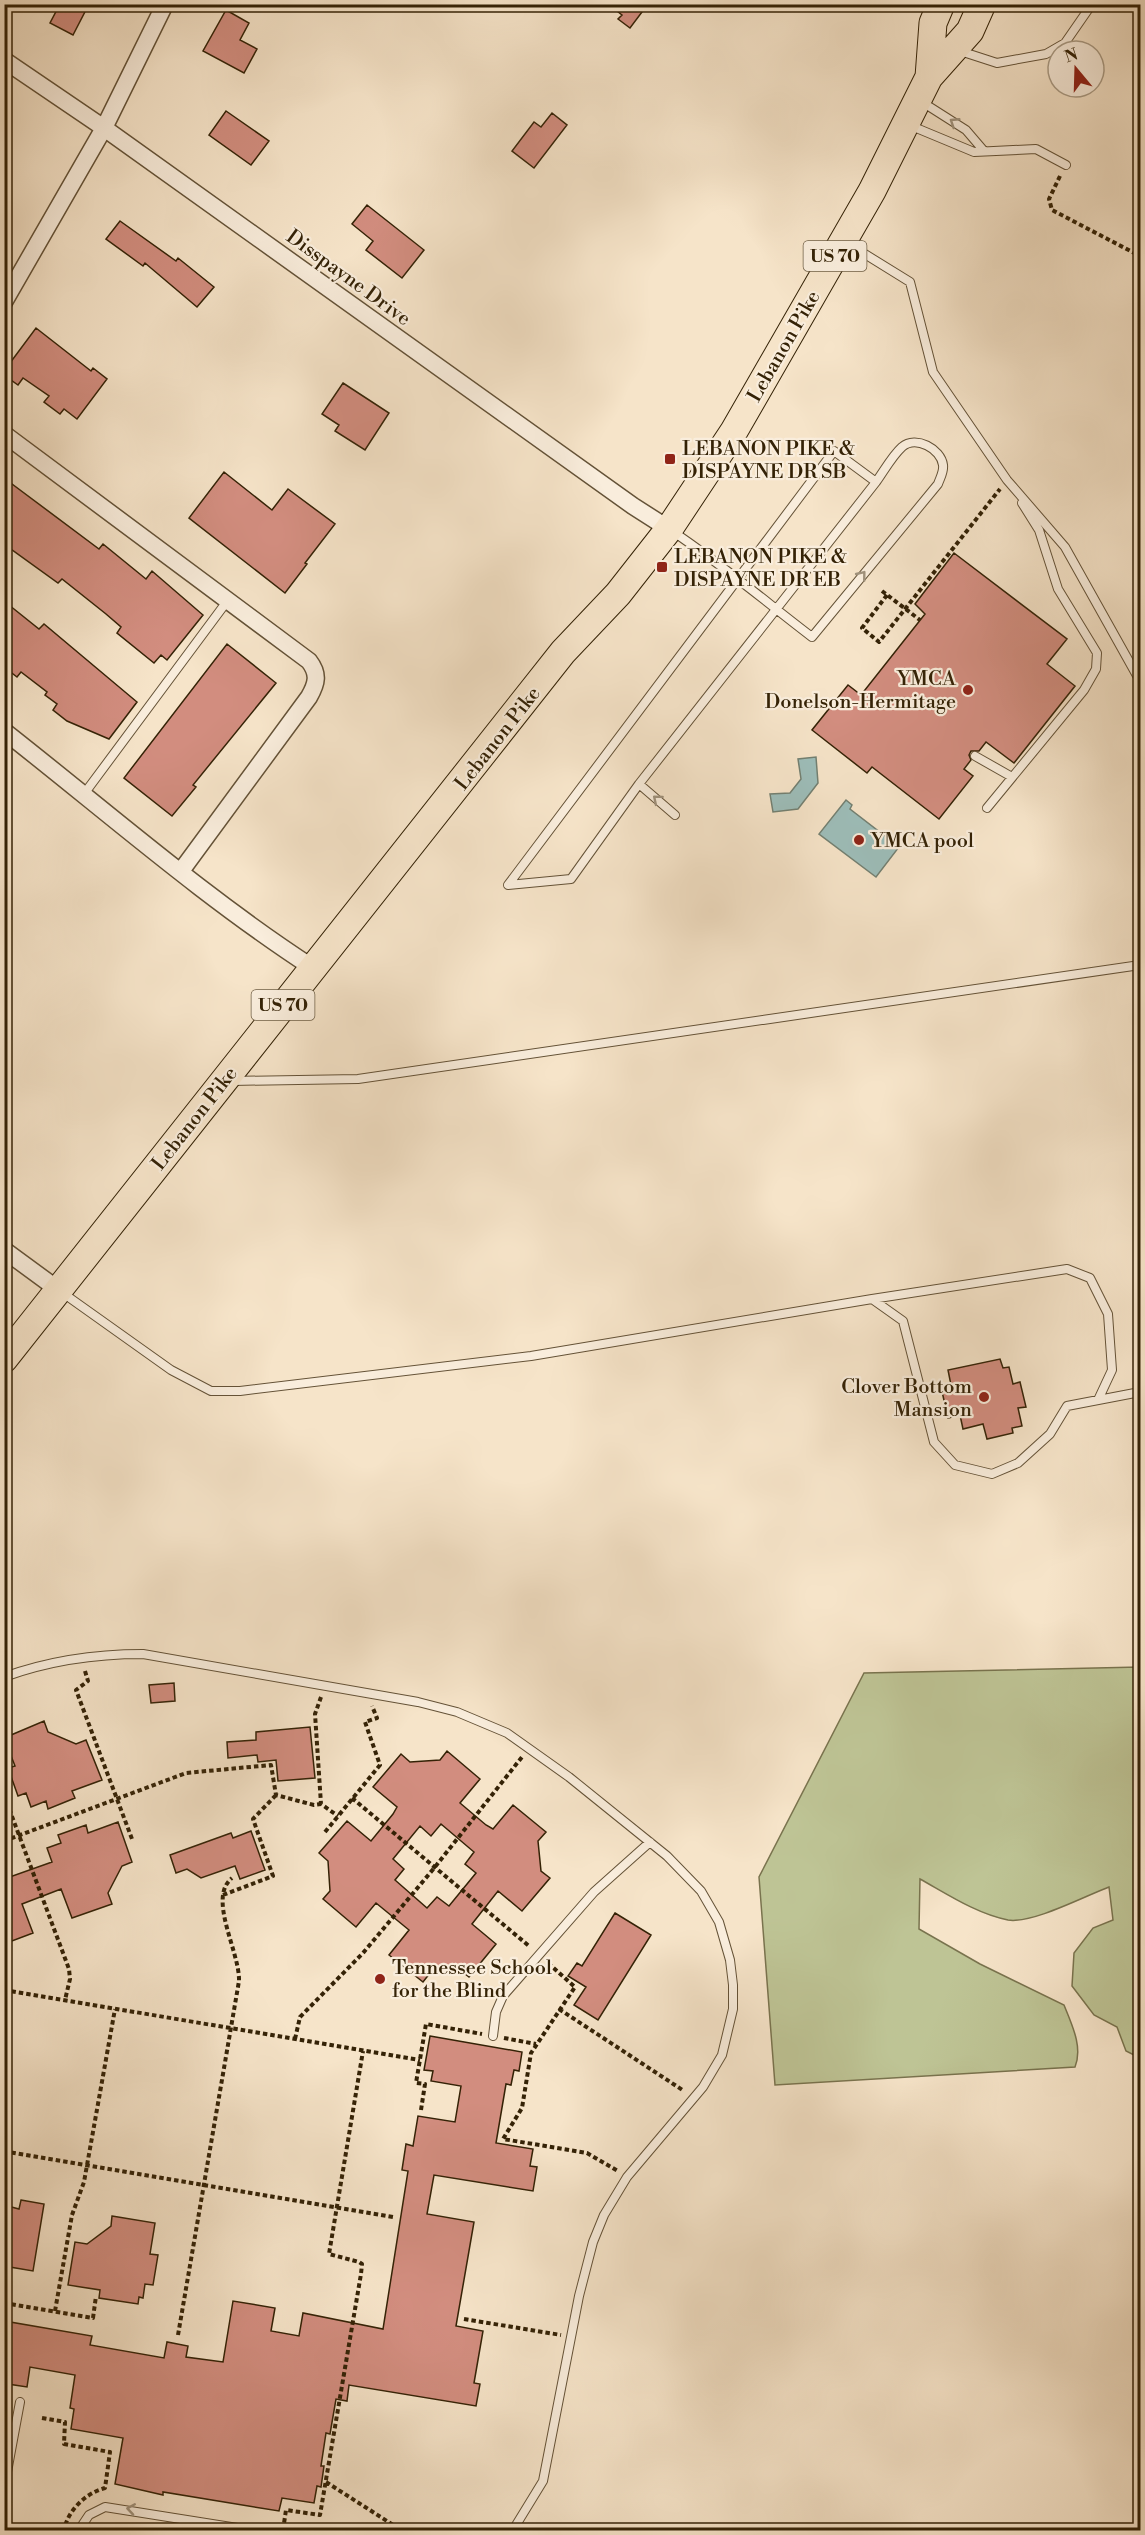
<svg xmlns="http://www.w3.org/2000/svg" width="1145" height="2535" font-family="'Libre Bodoni',serif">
<rect width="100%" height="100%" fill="#f6e4c9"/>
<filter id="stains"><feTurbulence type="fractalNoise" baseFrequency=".00333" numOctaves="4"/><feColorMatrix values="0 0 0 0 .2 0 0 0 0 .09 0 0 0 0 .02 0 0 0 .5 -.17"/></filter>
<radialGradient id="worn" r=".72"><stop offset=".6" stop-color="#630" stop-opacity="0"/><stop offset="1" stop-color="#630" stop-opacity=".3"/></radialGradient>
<path fill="#bec495" stroke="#79734e" stroke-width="1.5" d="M1140 1667V2058L1126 2051 1117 2027 1094 2015 1072 1986 1074 1953 1093 1928 1113 1920 1109 1887C1085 1896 1032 1924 1008 1920 977 1914 947 1894 920 1879L919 1929 980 1964 1064 2005C1072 2025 1083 2047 1075 2067L775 2085 759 1877 864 1673Z"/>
<path fill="#9dbeba" stroke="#738072" stroke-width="1.5" d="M816 757 818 783 798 809 773 812 770 794 790 793 801 779 798 759Z
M846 800 852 805 850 809 899 847 876 877 819 834Z"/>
<path fill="#d28d7f" stroke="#342206" stroke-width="1.5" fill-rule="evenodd" d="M60 4H89L73 35 50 23Z
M608 4H648L630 28 618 19 622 15Z
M226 10 249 23 240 40 257 49 244 73 203 51Z
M226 111 269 141 251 165 209 135Z
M552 113 567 125 534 168 512 151 534 122 541 127Z
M367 205 424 250 402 278 366 250 373 241 352 224Z
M120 221 176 261 178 258 214 287 197 307 145 263 143 266 106 239Z
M36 328 91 371 93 368 107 379 77 419 64 409 60 414 44 402 49 396 23 378 18 385 4 375V371Z
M343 383 389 413 365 450 335 431 339 425 322 414Z
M224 472 272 510 288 489 335 524 305 563 307 564 285 593 189 518Z
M4 478 99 549 103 544 146 579 152 571 203 615 167 660 161 655 154 663 117 633 121 627 106 614 62 579 58 583 4 544Z
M954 553 1067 639 1047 664 1075 686 1014 763 986 742 979 751H971L969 755 971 760 964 769 973 776 939 819 872 767 867 773 812 730 848 685 861 695 925 614 915 604Z
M4 601 39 629 44 624 137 702 109 739 67 721 53 710 57 704 45 695 47 692 21 672 17 677 4 667Z
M227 644 276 683 193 785 196 787 172 816 124 778Z
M1000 1359 1003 1368 1009 1367 1013 1384 1020 1382 1026 1407 1018 1408 1022 1426 1012 1428 1013 1433 987 1439 983 1424 963 1429 960 1415 948 1418 941 1387 951 1385 948 1370Z
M174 1683 175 1701 151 1703 149 1685Z
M44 1721 48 1732 76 1744 86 1740 102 1780 72 1791 75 1798 48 1809 46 1801 31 1807 26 1793 18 1796 8 1768 15 1766 4 1738Z
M310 1727 315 1778 278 1781 276 1760 258 1762 257 1755 228 1758 227 1742 256 1740V1732Z
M447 1751 480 1779 460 1803 486 1825 493 1829 513 1805 546 1832 538 1841 541 1871 550 1878 522 1911 498 1891 472 1924 496 1944 469 1977 460 1970 430 1973 423 1982 389 1955 409 1930 376 1903 356 1927 323 1899 330 1891 328 1861 319 1853 347 1821 371 1841 393 1814 397 1807 373 1787 401 1754 410 1762 440 1760ZM441 1824 474 1852 465 1864 476 1873 449 1906 437 1897 427 1908 395 1880 404 1869 393 1859 420 1826 431 1836Z
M118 1822 132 1862 122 1866 108 1893 112 1904 72 1918 61 1889 22 1904 33 1933 4 1944V1879L52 1862 47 1848 61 1843 58 1835 86 1825 88 1833Z
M251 1831 265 1870 240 1879 235 1866 201 1878 187 1869 176 1873 170 1855 231 1833 233 1838Z
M615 1913 651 1935 598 2020 574 2005 586 1987 568 1976 577 1963 582 1966Z
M430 2036 522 2052 519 2071 514 2070 511 2085 506 2084 496 2143 533 2149 530 2166 537 2167 533 2191 434 2175 427 2214 474 2222 456 2326 483 2331 474 2383 480 2384 476 2406 349 2385 347 2401 336 2399 330 2434 326 2433 321 2466H324L321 2487 317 2486 314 2503 282 2498 279 2511 163 2492V2495L115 2484 123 2438 71 2429 74 2409 70 2408 75 2375 30 2367 27 2387 8 2384V2381H4V2321L92 2336 90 2345 164 2358 167 2342 188 2346 186 2357 223 2362 233 2301 275 2308 271 2331 299 2336 303 2313 383 2329 408 2171 402 2170 406 2144 413 2146 418 2116 455 2122 461 2086 431 2081 433 2071 424 2070Z
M21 2200 44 2204 33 2271 4 2266V2205L19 2209Z
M112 2216 155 2223 150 2254 158 2255 153 2285 145 2284 143 2298 139 2297 138 2304 99 2298 100 2290 68 2285 75 2242 87 2244 111 2226Z"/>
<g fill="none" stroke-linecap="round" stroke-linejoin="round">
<g stroke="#645237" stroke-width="10">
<path id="service" d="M960 51 997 63 1046 54 1065 43 1092 4
M922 102 966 130 984 151
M909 125 974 152 1036 149 1066 165
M847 243 910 282 933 372 1007 480 1065 547 1140 681
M672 531C720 563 765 601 812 637L938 484C940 478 944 472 943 465 941 449 916 435 902 447 892 456 884 471 876 482L834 451 508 885 571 879 639 784 876 482
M975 756 1012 777
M639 784 675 815
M84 794 228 600
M987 808 1084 690 1096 669 1097 653 1058 589 1039 530 1022 503
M232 1081 358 1079 1140 965
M60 1291 171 1370 211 1391H240L531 1356 872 1299 903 1321 934 1442 955 1465 992 1474 1018 1463 1050 1434 1067 1406 1140 1392
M872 1299 1067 1269 1090 1278 1108 1314 1112 1370 1098 1400
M4 1677C48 1661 96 1654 143 1654L418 1702 457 1712 507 1733 569 1777 667 1856 701 1891 719 1922 730 1960 733 1985V2009L722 2055 703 2087 627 2177 604 2215 593 2242 579 2296 543 2481 513 2530
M493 2036 496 2012 503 1996 594 1892 650 1842
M4 2488 20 2402
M79 2530 89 2515 105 2507 250 2530"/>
</g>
<g stroke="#645237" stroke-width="19">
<path id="minor" d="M4 60 104 128 633 506 669 529
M4 302 104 128 165 4
M4 434 309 661C319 674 317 683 309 697L181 871
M4 731C106 811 205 898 313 968
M4 1250 60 1291"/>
</g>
<g stroke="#342206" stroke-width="29">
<path id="primary" d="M929 77 933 23 941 4
M4 1359 563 652 618 594 669 529 734 431 872 191 929 77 970 31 982 4"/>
</g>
<path stroke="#342206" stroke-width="4" stroke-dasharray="4.5 3" stroke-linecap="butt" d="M1060 176 1049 199 1052 210 1140 256
M882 591 920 620
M887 595 862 628 879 642 1000 489
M85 1671 88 1681 76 1690 132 1839
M321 1697 315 1714 321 1804 338 1816
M4 1795 69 1969 70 1979 65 2000
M352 1798 529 1946
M325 1832 380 1765 365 1722 377 1718 372 1706
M4 1841 186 1773 271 1765 276 1795 314 1805 321 1804
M223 1895 273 1876 253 1819 276 1795
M548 1963 575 1987 531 2053 522 2108 503 2139 587 2153 618 2171
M4 1990 420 2060
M559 2009 684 2091
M504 2038 536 2044
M295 2039 300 2017 363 1953 435 1867 522 1757
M421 2110 425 2084 416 2083 426 2024 482 2034
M4 2153 8 2152 393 2217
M4 2303 93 2318 96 2296
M55 2311 72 2215 84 2182 115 2009
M464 2319 561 2335
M178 2335 239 1981C240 1952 207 1898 232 1878
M42 2418 65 2422 64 2444 110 2452 105 2488C86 2493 68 2510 64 2530
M326 2482 401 2530
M283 2530 286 2510 320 2515 361 2274 362 2264 359 2262 329 2254 363 2051"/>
<use href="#service" stroke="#f9eddc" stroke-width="8"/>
<use href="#minor" stroke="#f9eddc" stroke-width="16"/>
<use href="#primary" stroke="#f6e4c9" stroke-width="27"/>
</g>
<defs><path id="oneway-chevron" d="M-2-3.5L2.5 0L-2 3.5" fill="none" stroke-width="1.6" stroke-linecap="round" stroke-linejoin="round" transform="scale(1.5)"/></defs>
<g stroke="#a0927c">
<use href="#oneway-chevron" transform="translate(954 122) rotate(-147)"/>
<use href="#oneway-chevron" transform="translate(862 575) rotate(-51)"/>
<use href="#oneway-chevron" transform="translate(657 799) rotate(-140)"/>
<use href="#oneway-chevron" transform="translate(131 2509) rotate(-171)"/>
</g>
<g fill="#8f2418" stroke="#f9eddc" stroke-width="2">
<rect x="664" y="453" width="12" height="12" rx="3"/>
<rect x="656" y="561" width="12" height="12" rx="3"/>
<circle cx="968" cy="690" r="6"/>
<circle cx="859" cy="840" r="6"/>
<circle cx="984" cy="1397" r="6"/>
<circle cx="380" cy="1979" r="6"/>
</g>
<g text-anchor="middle" stroke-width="4.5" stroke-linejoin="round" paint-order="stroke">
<g fill="#f9eddc" stroke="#6f5f46" stroke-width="1.5">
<rect x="803.5" y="241" width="63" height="30" rx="4.5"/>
<rect x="251.5" y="990" width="63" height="30" rx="4.5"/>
</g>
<g font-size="18" font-weight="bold" fill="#342206">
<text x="835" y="262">US 70</text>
<text x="283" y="1011">US 70</text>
</g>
<g font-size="20" fill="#342206" stroke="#f9eddc">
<text transform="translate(349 277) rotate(36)" y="7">Disspayne Drive</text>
<text transform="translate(783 346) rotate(-60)" y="7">Lebanon Pike</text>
<text transform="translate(497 738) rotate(-52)" y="7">Lebanon Pike</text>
<text transform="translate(194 1118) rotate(-52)" y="7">Lebanon Pike</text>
</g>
<g font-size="20" fill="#342206" stroke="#f9eddc" text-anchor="start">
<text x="682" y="455">LEBANON PIKE &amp;<tspan x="682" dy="23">DISPAYNE DR SB</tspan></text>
<text x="674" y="563">LEBANON PIKE &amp;<tspan x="674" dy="23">DISPAYNE DR EB</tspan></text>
<text x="956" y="685" text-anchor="end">YMCA<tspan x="956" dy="23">Donelson-Hermitage</tspan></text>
<text x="871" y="847">YMCA pool</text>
<text x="972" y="1393" text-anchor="end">Clover Bottom<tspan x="972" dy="23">Mansion</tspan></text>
<text x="392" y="1974">Tennessee School<tspan x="392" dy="23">for the Blind</tspan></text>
</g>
</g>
<rect width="1145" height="2535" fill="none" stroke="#f6e4c9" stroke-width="24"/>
<rect x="6" y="6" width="1133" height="2523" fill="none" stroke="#342206" stroke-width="3"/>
<rect x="12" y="12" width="1121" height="2511" fill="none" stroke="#342206" stroke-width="1.5"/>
<g transform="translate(1076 69) rotate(341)"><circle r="28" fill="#f9eddc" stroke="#aa9c86" stroke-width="1.5"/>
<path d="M0-4.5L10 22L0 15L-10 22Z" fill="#8f2418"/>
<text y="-9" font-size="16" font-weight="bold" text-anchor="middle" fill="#342206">N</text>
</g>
<rect width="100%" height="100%" filter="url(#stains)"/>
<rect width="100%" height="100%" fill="url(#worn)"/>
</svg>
